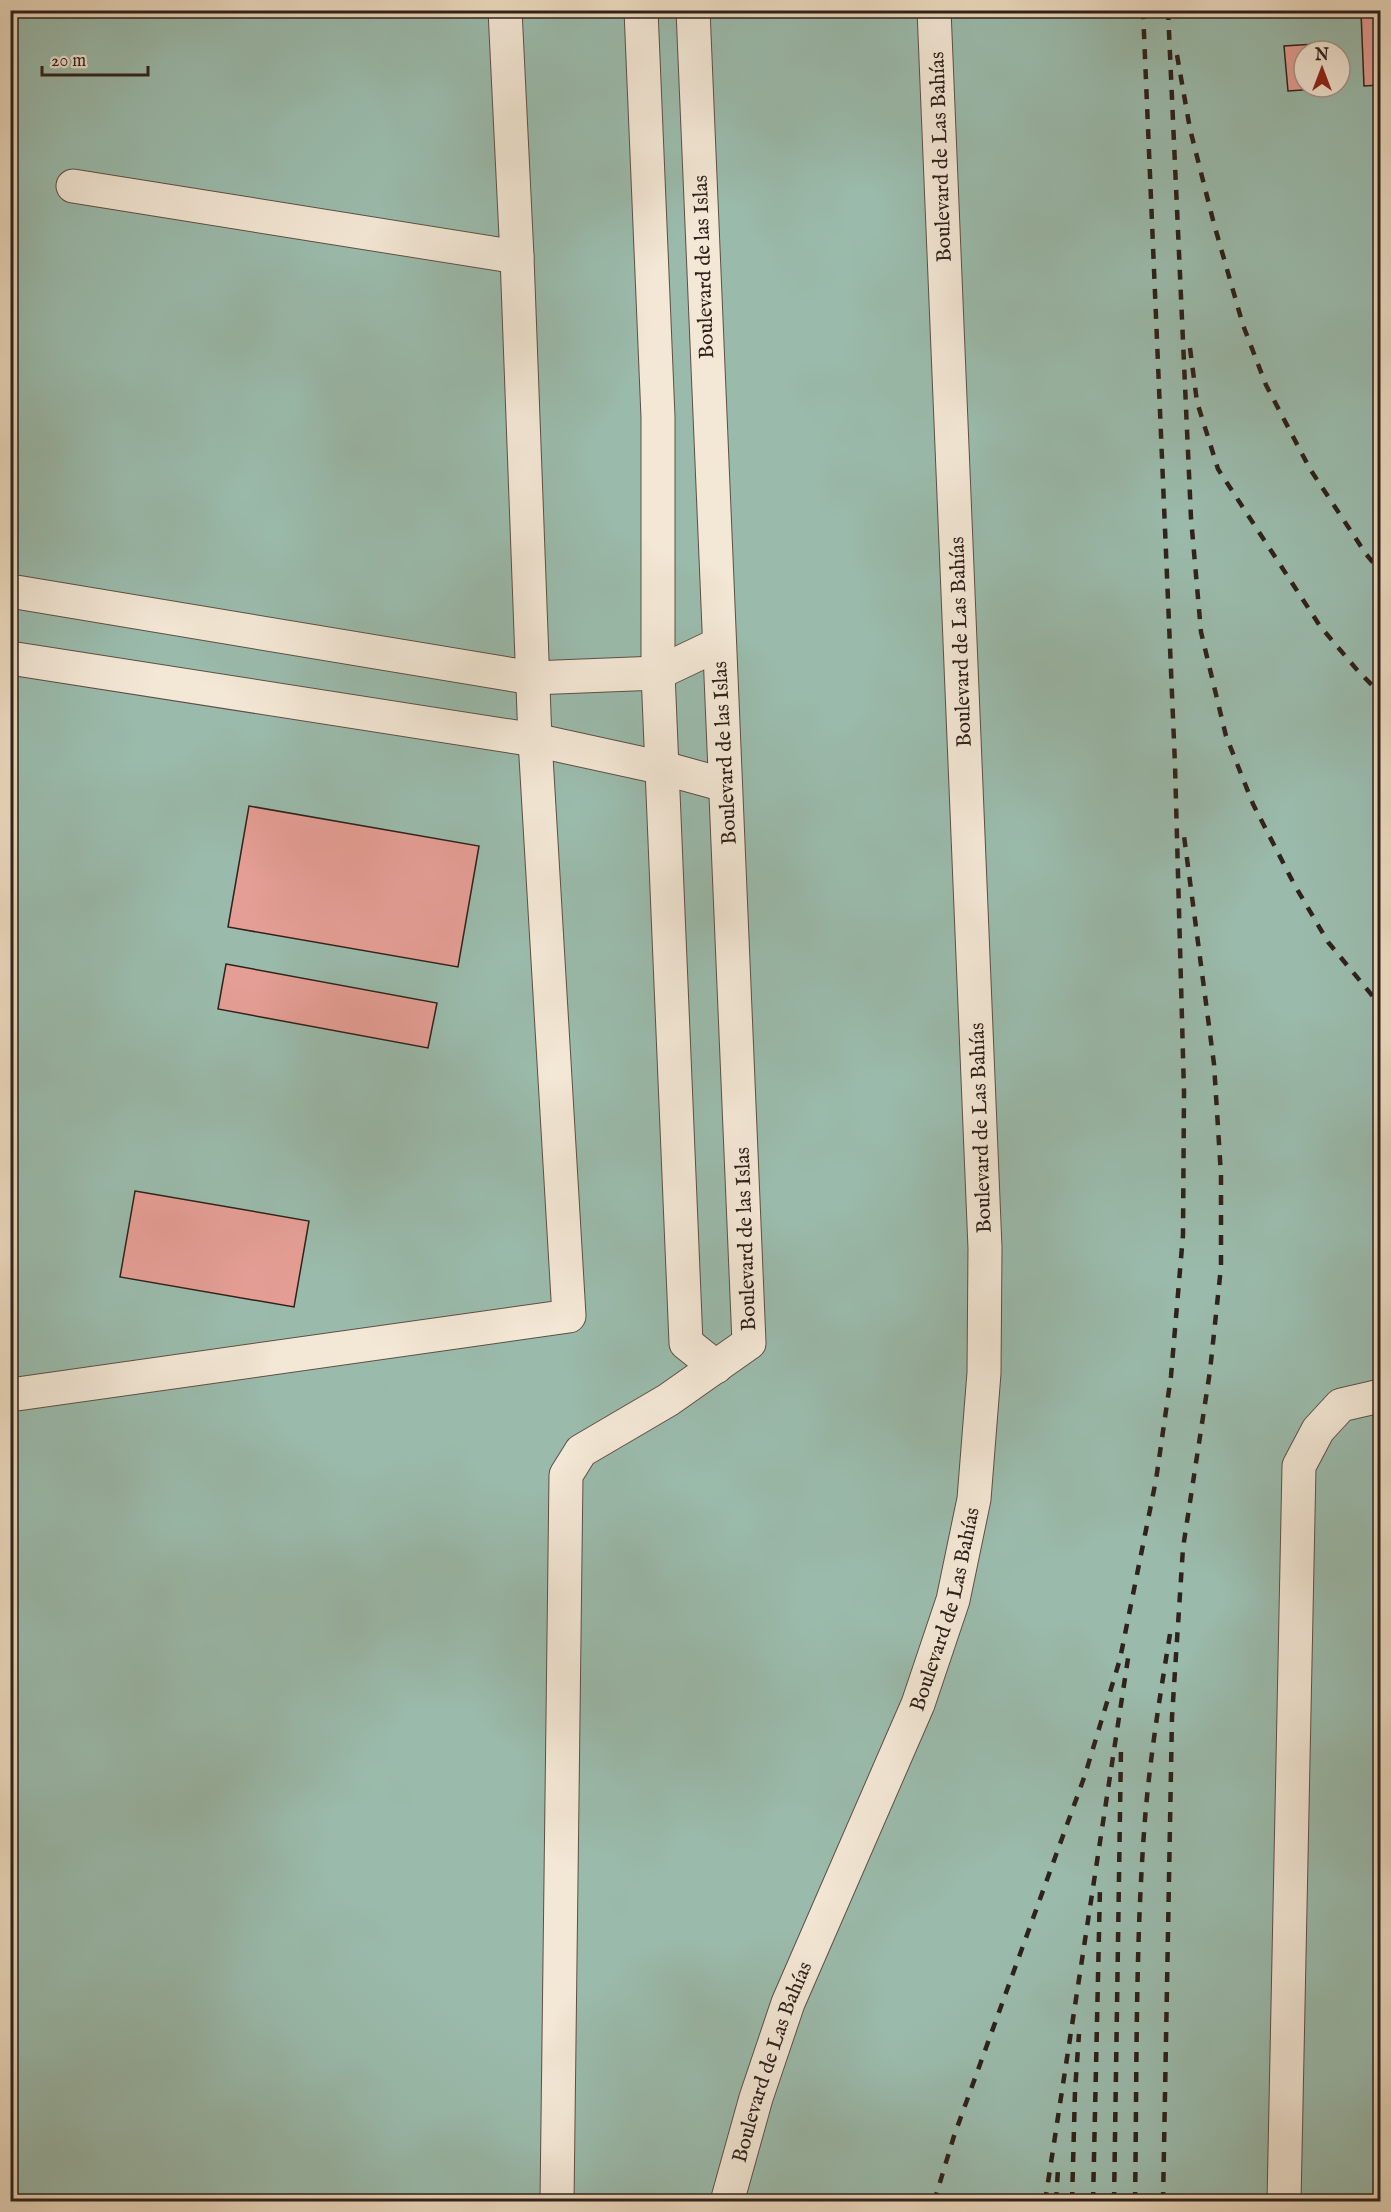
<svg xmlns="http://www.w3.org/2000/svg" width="1391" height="2212" font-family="'IM FELL English',serif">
<rect width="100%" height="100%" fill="#ecdabf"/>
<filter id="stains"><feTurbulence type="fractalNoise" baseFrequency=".00333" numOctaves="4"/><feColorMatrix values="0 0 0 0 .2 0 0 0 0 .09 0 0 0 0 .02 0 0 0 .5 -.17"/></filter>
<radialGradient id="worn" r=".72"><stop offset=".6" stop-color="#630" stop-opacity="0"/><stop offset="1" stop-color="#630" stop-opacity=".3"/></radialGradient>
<path fill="#9abbac" stroke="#6f7d72" stroke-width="1.5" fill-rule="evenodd" d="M11 11H1380V2201H11ZM1304 51H1340V87H1304Z"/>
<path fill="#e59e95" stroke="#2f211b" stroke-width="1.5" d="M10 10H16L10 43Z
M1380 11V85L1364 86 1361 12Z
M1331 43V51H1304V87L1333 88 1288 91 1284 46Z
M10 788H16L10 825Z
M249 806 479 846 458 967 228 927Z
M226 964 437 1003 428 1048 218 1009Z
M135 1191 309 1221 294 1307 120 1277Z"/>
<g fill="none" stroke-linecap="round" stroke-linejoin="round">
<g stroke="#5e4f44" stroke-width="35">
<g id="minor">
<path d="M641 10 658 417V673L686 1343 716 1367"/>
<path d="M73 186 517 257"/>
<path d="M10 591 532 678 658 673 719 644"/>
<path d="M10 658 535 740 663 768 725 785"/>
<path d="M10 1395 569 1316 535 740 517 257 505 10"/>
<path d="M557 2202 566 1475 581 1451 668 1400 749 1343 693 10"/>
<path id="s1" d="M727 2202 756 2098 788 2003 918 1704 953 1600 974 1499 984 1373 985 1248 934 10"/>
<path d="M1284 2202 1299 1466 1318 1430 1341 1405 1380 1396"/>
</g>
</g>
<use href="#minor" stroke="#f3e7d5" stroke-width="33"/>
<path stroke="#2f211b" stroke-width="4.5" stroke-dasharray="10 10" stroke-linecap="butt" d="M1168 10 1191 518 1201 632 1226 736 1253 804 1294 884 1328 942 1380 1005
M1177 55 1190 129 1214 224 1243 325 1266 385 1310 469 1366 554 1380 571
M1190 348 1197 402 1218 469 1320 626 1358 671 1380 693
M934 2202 954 2136 1085 1775 1120 1659 1156 1480 1171 1376 1183 1235 1184 1092 1175 765 1143 10
M1045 2202 1129 1652
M1056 2202 1058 2169
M1072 2202 1075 2091 1079 2034
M1093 2202 1100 1888
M1114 2202 1121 1748
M1135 2202C1137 2074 1135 1946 1145 1819 1150 1757 1160 1696 1170 1634
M1163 2202 1172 1717 1183 1548 1210 1371 1221 1267V1175L1214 1064 1184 836"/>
</g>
<g text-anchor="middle" stroke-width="4.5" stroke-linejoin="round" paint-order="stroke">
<g font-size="21" fill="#2f211b" stroke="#f3e7d5">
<text transform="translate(940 157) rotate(-92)" y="7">Boulevard de Las Bahías</text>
<text transform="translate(703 267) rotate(-92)" y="7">Boulevard de las Islas</text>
<text transform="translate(960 642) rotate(-92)" y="7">Boulevard de Las Bahías</text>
<text transform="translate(724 753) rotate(-93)" y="7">Boulevard de las Islas</text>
<text transform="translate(980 1128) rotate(-92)" y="7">Boulevard de Las Bahías</text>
<text transform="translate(745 1239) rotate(-92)" y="7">Boulevard de las Islas</text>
<text dy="7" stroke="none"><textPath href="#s1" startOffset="633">Boulevard de Las Bahías</textPath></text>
<text dy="7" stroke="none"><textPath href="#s1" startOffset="147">Boulevard de Las Bahías</textPath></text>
</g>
</g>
<rect width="1391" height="2212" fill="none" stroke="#ecdabf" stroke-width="36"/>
<rect x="12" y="12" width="1367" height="2188" fill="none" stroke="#2f211b" stroke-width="3"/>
<rect x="18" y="18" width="1355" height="2176" fill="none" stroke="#2f211b" stroke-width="1.5"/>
<g transform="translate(1322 69)"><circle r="28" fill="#f3e7d5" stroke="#a5988b" stroke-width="1.5"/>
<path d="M0-4.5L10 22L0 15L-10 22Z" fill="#8f2418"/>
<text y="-9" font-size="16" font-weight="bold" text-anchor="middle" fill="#2f211b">N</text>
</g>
<path d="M42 66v9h106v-9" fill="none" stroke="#2f211b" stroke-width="3"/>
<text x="51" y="66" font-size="18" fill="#2f211b" stroke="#f3e7d5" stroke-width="4.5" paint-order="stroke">20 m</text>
<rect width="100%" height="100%" filter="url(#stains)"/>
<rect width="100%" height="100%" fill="url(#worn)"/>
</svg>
